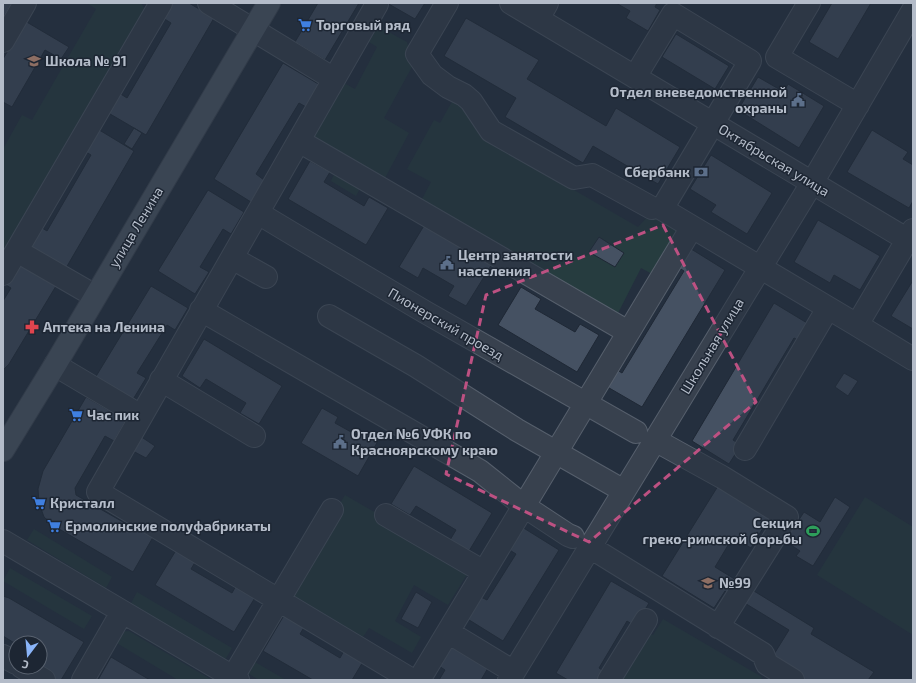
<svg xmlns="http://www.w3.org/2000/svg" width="916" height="683" font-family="'Exo 2',sans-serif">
<rect width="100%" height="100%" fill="#242f3e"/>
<path fill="#263c3f" d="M87 3H141L146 11 3 256V149L22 115 32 120 96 9Z
M374 24 407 42 413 65 384 118 409 133 384 180 311 138 342 82 355 89 377 47 364 39Z
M454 98 464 104 484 138 638 227 651 213 683 228 656 276 641 268 617 315 422 199 431 182 407 169 434 120 440 123Z
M337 168 363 183 356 196 331 181Z
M345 495 471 568 448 605 414 585 395 621 421 637 412 653 369 628 363 637 286 592Z
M865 497 913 527V635L817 575Z
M34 529 112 577 106 588 27 540Z
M10 568 92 616 84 629 3 581Z
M137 592 232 648 225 660 130 605Z
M663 619 762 677 761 680H618L647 632 653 635Z
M129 631 212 680H178L110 639 116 632Z
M248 658 286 680H259L241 669Z"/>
<path fill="#455162" stroke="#1f2835" d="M3 3H12L3 18Z
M171 3H189L214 18 146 135 105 111 116 91 127 98 171 23 163 18Z
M318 3H359L325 60 295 42Z
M387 3H425L415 19Z
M616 3H657L655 7 660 10 648 31 626 18 630 11Z
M832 3H871L838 59 809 42Z
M466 18 539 60 527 79 606 126 616 108 680 147 658 184 593 146 583 163 505 117 516 98 444 56Z
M25 21 69 47 61 59 45 50 12 107 3 102V59Z
M676 34 729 66 715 89 662 57Z
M283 63 320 85 306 107 299 103 256 174 264 180 251 202 214 179Z
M758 77 784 92 788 84 824 106 799 148 738 110Z
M96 128 134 151 66 268 25 243 36 224 47 231 91 155 83 150Z
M134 128 142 133 132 149 124 144Z
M872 130 908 152 903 159 913 165V201L909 208 847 172Z
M711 155 772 193 747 234 711 212 716 205 690 189Z
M310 161 330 172 324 182 364 206 369 197 388 208 366 245 288 199Z
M208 190 244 212 231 234 223 229 200 267 209 272 195 294 158 271Z
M428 219 495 259 466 306 448 296 454 286 423 268 418 278 399 267Z
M818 220 880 256 860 290 834 275 830 283 794 262Z
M599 237 624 253 615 267 589 252Z
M688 247 725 270 642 407 604 385 614 368 622 373 684 271 676 266Z
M17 262 56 286 9 364 3 370V301L11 288 4 284Z
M912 282 913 283V329L891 316Z
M151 286 188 308 175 330 167 325 137 373 146 378 132 401 95 378Z
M521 287 541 299 535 309 575 332 580 324 599 335 577 372 498 325Z
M774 303 812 326 802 342 794 338 733 440 741 445 729 464 692 441Z
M204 339 282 386 259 424 240 413 246 403 206 379 200 388 182 376Z
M844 373 858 381 848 396 835 387Z
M86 397 126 420 114 441 105 436 75 488 76 495 130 526 134 519 156 532 133 572 54 526 44 517 39 503 38 489 43 471Z
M322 408 338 417 335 423 360 437 362 432 378 441 358 476 301 443Z
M140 436 155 446 146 458 131 450Z
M414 466 492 513 469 551 450 540 456 530 416 506 410 515 391 504Z
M718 486 769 518 751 548 733 537 715 567 814 628 811 634 874 672 868 680H805L771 659 789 630 725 591 714 608 662 576Z
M835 497 850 507 813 566 796 556 800 551 785 541 804 512 820 522Z
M522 527 559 550 503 641 466 618 479 596 487 600 516 554 508 549Z
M178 547 197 559 191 569 232 593 237 584 256 596 234 632 155 585Z
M611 581 649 603 635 626 627 621 599 668 607 673 602 680H568L556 673Z
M416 592 432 602 418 628 401 619Z
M3 596 9 598 84 642 61 680H57L39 669 44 661 40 658V643L16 644 3 636Z
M286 612 306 624 300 634 340 658 345 649 364 660 352 680H313L263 651Z
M448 644 488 668 481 680H439L445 670 436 664Z
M111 657 150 680H98Z"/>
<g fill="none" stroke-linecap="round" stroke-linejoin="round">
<g stroke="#565f6c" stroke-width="24">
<path id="minor" d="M209 3 334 79
M447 3 417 54 432 75 448 87 464 95 471 101 491 131 574 178 592 175 652 208
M511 3 913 243
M809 3 777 57 858 105
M377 4 98 492 412 680
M538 19 547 3
M3 41 25 3
M635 77 673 14 750 61 662 209 857 325 913 230
M299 141 628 332
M258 213 298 237 425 312 636 432
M17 251 95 296
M232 258 266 277
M3 274 161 3
M201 310 480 471 524 506 568 535 573 537
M329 316 416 366 517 430 624 491
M857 325 913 359
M55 365 141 416
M161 380 254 436
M655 440 722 477 787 517 718 627
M745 449 828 308
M386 515 484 572
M3 541 238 680
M590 547 763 654 767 664 793 680
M448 632 514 672
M3 656 16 663
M22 667 44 680
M233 677 332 510
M83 680 122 612
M419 680 692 227
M509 680 812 183 913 10
M609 680 646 620"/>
</g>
<g stroke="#414a57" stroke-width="24">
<path id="major" d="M3 450 55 365 269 3"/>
</g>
<use href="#minor" stroke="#38414e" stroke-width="22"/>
<use href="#major" stroke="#56606e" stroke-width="22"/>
</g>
<path d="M0 0H916V683H0ZM663 225 756 402 589 542 446 474 486 295Z" fill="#242f3e" fill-opacity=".55" fill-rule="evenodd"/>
<path fill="none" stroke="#bd5182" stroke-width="3" stroke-dasharray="8 5" stroke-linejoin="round" d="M663 225 756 402 589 542 446 474 486 295Z"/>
<defs>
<g id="supermarket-bare" transform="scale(1.08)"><path d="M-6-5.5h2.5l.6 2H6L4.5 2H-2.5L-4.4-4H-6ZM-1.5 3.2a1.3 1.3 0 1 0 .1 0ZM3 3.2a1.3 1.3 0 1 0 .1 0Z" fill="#3f7fe0" stroke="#1d2633" stroke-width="2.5" paint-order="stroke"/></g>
<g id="school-bare" transform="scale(1.08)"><path d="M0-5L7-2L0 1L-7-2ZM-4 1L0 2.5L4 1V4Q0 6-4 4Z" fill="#8d6e63" stroke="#1d2633" stroke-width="2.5" paint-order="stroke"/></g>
<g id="civic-bare" transform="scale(1.08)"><path d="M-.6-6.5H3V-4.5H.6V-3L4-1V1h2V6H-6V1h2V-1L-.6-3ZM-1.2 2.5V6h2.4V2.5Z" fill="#5c6f8a" stroke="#1d2633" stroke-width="2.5" paint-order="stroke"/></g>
<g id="bank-bare" transform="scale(1.08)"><path d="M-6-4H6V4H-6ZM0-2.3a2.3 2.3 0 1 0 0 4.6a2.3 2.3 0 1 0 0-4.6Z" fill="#5c6f8a" stroke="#1d2633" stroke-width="2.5" paint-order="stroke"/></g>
<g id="pharmacy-bare" transform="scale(1.08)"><path d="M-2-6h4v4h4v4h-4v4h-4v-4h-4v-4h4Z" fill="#e0444e" stroke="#1d2633" stroke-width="2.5" paint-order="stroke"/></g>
<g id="stadium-bare" transform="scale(1.08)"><path d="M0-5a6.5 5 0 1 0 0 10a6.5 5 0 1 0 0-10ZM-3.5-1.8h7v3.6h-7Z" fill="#2e9e5b" stroke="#1d2633" stroke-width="2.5" paint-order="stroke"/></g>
</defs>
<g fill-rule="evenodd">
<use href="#supermarket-bare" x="305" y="25"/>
<use href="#school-bare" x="34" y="61"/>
<use href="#civic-bare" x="798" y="100"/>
<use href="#bank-bare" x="701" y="172"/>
<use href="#civic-bare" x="447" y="263"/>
<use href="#pharmacy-bare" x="32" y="327"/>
<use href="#supermarket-bare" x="76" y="415"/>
<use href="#civic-bare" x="340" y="442"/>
<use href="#supermarket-bare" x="39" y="503"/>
<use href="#supermarket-bare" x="54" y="526"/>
<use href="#stadium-bare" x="813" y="531"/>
<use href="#school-bare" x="708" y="583"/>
</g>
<g text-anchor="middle" stroke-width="3" stroke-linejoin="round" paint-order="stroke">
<g font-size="14" font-weight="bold" fill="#b4bcc9" stroke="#1d2633" text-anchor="start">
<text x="316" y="30">Торговый ряд</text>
<text x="45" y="66">Школа № 91</text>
<text x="787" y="97" text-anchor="end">Отдел вневедомственной<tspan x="787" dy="16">охраны</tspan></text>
<text x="690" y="177" text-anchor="end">Сбербанк</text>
<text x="458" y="260">Центр занятости<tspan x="458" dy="16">населения</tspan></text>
<text x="43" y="332">Аптека на Ленина</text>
<text x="87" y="420">Час пик</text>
<text x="351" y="439">Отдел №6 УФК по<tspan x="351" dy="16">Красноярскому краю</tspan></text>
<text x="50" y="508">Кристалл</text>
<text x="802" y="528" text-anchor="end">Секция<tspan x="802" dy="16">греко-римской борьбы</tspan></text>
<text x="65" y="531">Ермолинские полуфабрикаты</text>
<text x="719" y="588">№99</text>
</g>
<g font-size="14" fill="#b4bcc9" stroke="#1d2633">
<text transform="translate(774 160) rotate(31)" y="5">Октябрьская улица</text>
<text transform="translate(136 227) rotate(-59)" y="5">улица Ленина</text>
<text transform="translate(446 324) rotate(30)" y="5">Пионерский проезд</text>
<text transform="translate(712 346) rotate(-59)" y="5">Школьная улица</text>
</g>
</g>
<rect width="916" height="683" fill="none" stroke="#b4bcc9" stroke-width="8"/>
<g transform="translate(28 655) rotate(196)"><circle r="19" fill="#1d2633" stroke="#59626f"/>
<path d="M0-3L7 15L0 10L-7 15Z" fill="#8ab4f8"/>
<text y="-6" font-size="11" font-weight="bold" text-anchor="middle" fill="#b4bcc9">С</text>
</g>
</svg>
